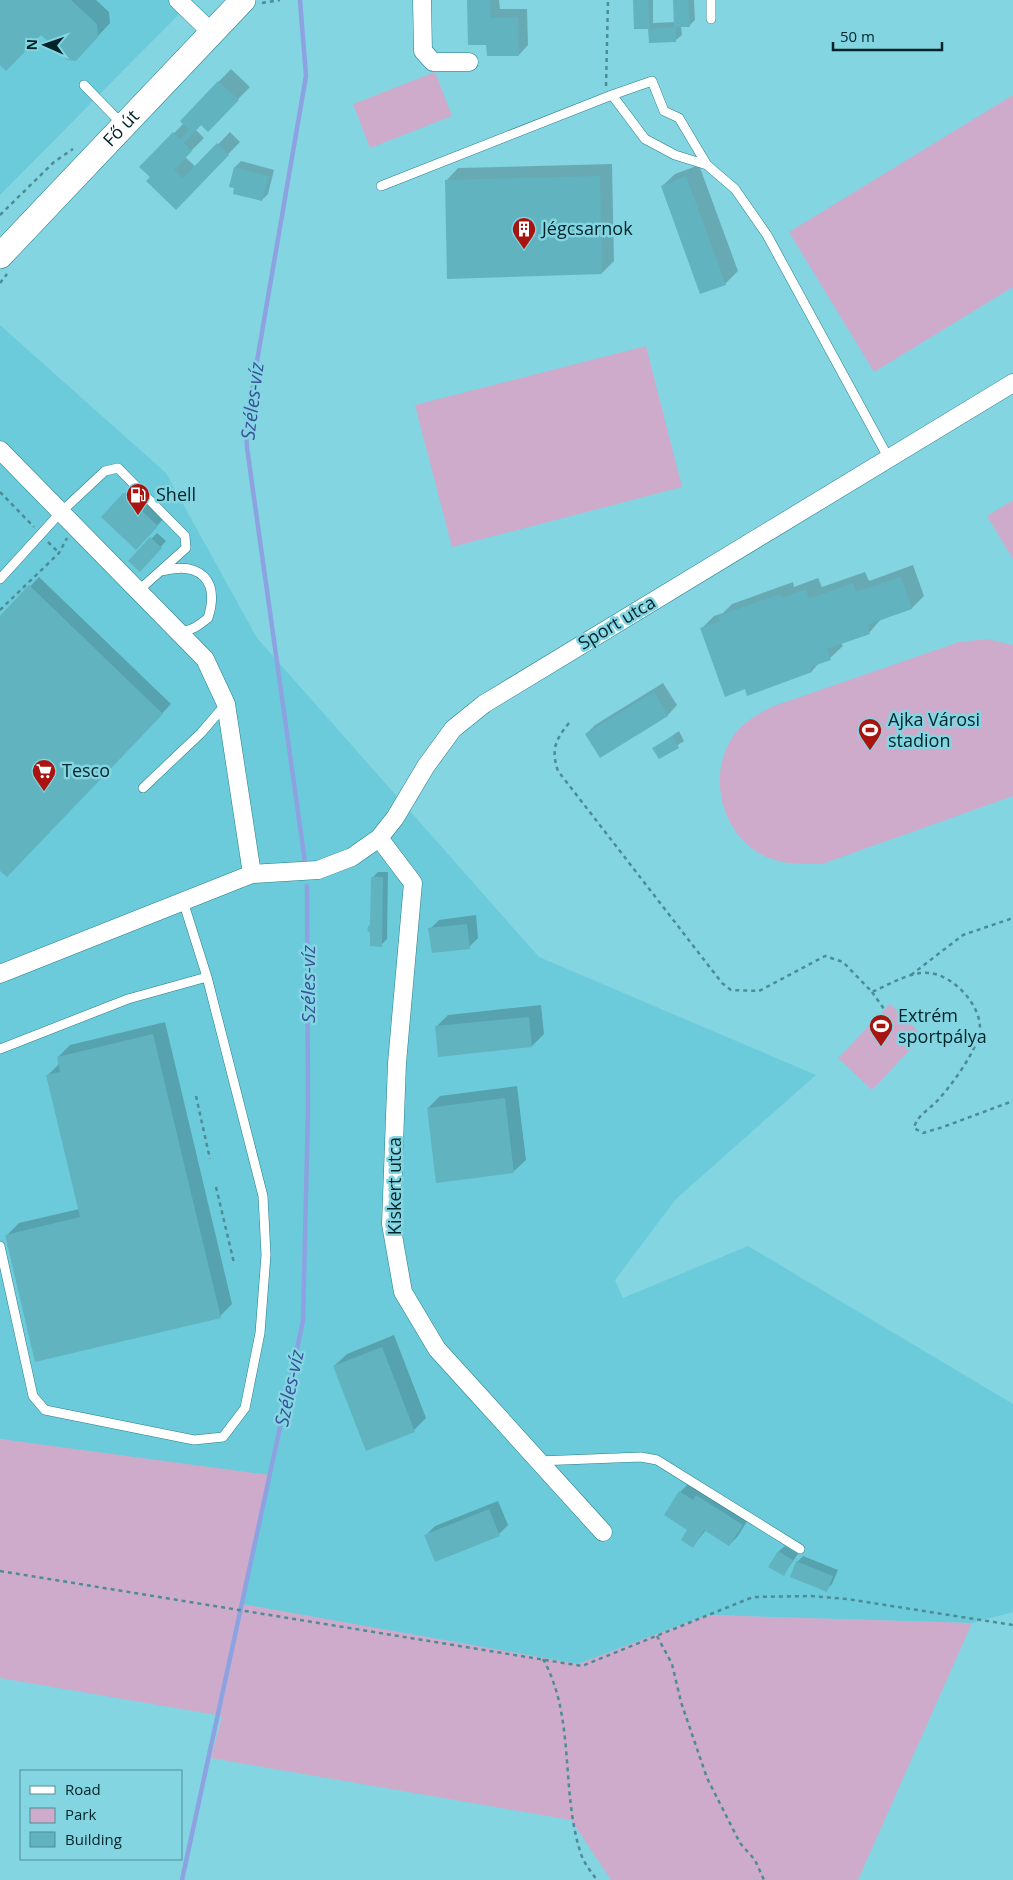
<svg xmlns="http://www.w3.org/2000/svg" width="1013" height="1880" font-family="'Open Sans',sans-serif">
<rect width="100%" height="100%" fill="#83d5e2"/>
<path fill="#6ccbda" d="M0 0H193L0 195Z
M0 325 166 473 257 638 539 957 816 1075 676 1199 615 1280 623 1298 748 1246 1013 1404V1612L972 1623 707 1615 578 1664 241 1604 35 1444 0 1439Z"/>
<path fill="#ceabcb" d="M435 72 452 116 370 148 353 104Z
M1013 95V287L874 372 789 232Z
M646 346 682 487 452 547 415 405Z
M1013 500V559L987 516Z
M987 639 1013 645V796L822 864C804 864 786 865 769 858 723 840 706 778 732 738 742 723 756 715 771 707L959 642Z
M890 1004 923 1036 872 1090 838 1058Z
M0 1439 270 1475 242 1604 578 1664 707 1615 972 1623 858 1880H611L571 1820 211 1758 222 1716 0 1678Z"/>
<path fill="#0003" d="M0 0H96L109 12 110 23 88 47 41 33 0 63Z
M468 0H499L500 9H527L528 45 519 55 488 44Z
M634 0H653V23L675 22 674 0H694L695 20 689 26H681L682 35 676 40 650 42 649 27Z
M231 69 250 87 208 130 202 124 196 130 204 138 185 157 196 167 230 132 240 142 188 196 151 177 141 167 184 123 181 121Z
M241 161 274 170 268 194 262 200 235 167Z
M612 164 614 261 602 273 446 181 458 168Z
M699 165 738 271 725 284 662 186 675 174Z
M133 485 166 516 145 539 124 494Z
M157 533 166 541 140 570 130 561Z
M913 565 924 596 912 608 881 619 869 633 841 643 843 646 830 658 820 662 812 671 745 688 702 628 714 616 723 613 732 604 793 582 794 587 818 578 822 587 865 572 869 581Z
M39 577 171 704 16 867 0 869V618Z
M663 683 677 705 668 715 600 756 586 734 595 725Z
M679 731 684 741 659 757 654 748Z
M378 872H388L387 939 381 945 368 927 371 924 372 878Z
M476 915 478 938 469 947 430 929 439 920Z
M541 1005 544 1034 532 1046 436 1027 448 1015Z
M165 1022 232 1304 220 1316 7 1235 19 1223 79 1209 47 1076 59 1064 58 1057 70 1045Z
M517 1086 526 1160 513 1172 428 1108 440 1096Z
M394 1335 426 1418 414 1430 334 1366 347 1354Z
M689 1483 751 1515 738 1536 729 1545 706 1530 693 1546 680 1492Z
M498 1501 508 1525 499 1534 426 1535 435 1526Z
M785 1546 798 1554 784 1574 779 1551Z
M803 1556 838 1570 832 1584 826 1590 797 1562Z"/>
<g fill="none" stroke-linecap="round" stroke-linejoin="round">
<path stroke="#8da3e1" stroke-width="4.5" d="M300 0 306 76 246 425 247 448 305 862
M182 1880 303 1321 308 1111 307 886"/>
</g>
<path fill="#61b3c0" d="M0 0H71L97 24 98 37 76 61 67 60 41 35 6 71 0 65Z
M467 0H490L491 18 518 17 519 56H487L486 45H468Z
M633 0H648L650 29 676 27V42L649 43 648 29H634Z
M673 0H688L690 27H674Z
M218 81 239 100 208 132 201 125 184 143 192 151 174 170 183 178 217 143 229 155 176 210 146 181 150 177 139 167 173 132 180 139 189 130 180 121Z
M234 167 269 176 262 201 233 194 234 188 229 187Z
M600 176 602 274 447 279 445 180Z
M686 176 726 285 700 294 661 186Z
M123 493 158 526 136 550 101 517Z
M150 537 162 548 140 572 128 561Z
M901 577 912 609 867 625 870 634 827 649 831 660 810 667 812 672 747 696 745 689 725 697 700 628 720 621 718 616 780 594 782 598 806 589 809 599 853 583 856 592Z
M29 585 163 714 7 877 0 871V616Z
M654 692 668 716 600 758 585 734Z
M673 736 679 748 659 759 652 748Z
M371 877H383L382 947 370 946V933L367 930 370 925Z
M467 924 470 949 432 953 428 928Z
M529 1017 532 1047 438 1057 435 1026Z
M153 1034 221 1318 35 1362 5 1235 80 1217 46 1075 60 1072 57 1057Z
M505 1098 514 1173 436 1183 427 1108Z
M382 1347 415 1432 366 1451 333 1366Z
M679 1491 693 1500 696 1495 743 1525 729 1546 704 1530 693 1548 681 1540 687 1530 664 1515Z
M489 1509 500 1536 435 1562 424 1535Z
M778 1551 793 1560 784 1576 768 1567Z
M796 1561 833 1576 827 1592 790 1577Z"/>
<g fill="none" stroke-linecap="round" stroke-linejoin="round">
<g stroke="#277e8b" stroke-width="10">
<path id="service" d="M711 0V19
M84 85 123 125
M612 95 652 81 664 111 679 118 707 165
M381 186 612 95 645 139 675 155 707 165 735 189 767 235 888 457
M162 571C200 561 220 580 208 618 199 625 190 633 178 630
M0 579 61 512 105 471 118 468 185 536 186 548 138 591
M143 788 201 733 225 705
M0 1049 128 999 207 977
M0 1246 33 1396 45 1410 194 1440 223 1437 245 1408 260 1333 266 1255 263 1196 207 977 183 901
M538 1461 641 1457 657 1460 800 1549"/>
</g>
<g stroke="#277e8b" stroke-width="19">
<path id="minor" d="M178 0 212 33
M422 0 423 51 433 62H469
M0 450 205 659 226 704 252 874
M379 838 413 883 397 1063 391 1224 403 1292 437 1349 603 1532
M0 974 252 874 318 870 352 857 379 838 395 818 426 766 453 729 484 704 1013 383"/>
</g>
<g stroke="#277e8b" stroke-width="26">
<g id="secondary">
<path id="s1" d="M0 256 243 0"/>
</g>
</g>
<path stroke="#4d8c95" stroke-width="2.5" stroke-dasharray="4 4" stroke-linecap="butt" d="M262 3 280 0
M606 86 608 0
M0 215 54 162 73 149
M0 283 7 274
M0 492 34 527
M48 542 59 553
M0 610 59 553 67 538
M569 723C555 740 551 750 558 771L722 983 731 990 759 991 825 956 843 962 872 992C889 985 910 971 929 973 955 975 986 1010 979 1036 973 1055 952 1085 938 1100 929 1110 917 1115 914 1128L923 1133 943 1127 1013 1101
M911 975 963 935 1013 918
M872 992 884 1009
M196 1096 210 1159
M216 1187 234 1263
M0 1571 582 1666 753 1597 811 1596 847 1599 1013 1625
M657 1636 672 1664 681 1702 707 1778 740 1843 755 1860 764 1880
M543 1659C576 1718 560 1791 581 1854 584 1863 591 1872 597 1880"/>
<use href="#service" stroke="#fff" stroke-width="9"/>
<use href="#minor" stroke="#fff" stroke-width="18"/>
<use href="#secondary" stroke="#fff" stroke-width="25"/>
</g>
<defs>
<g id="building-pin" transform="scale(1.25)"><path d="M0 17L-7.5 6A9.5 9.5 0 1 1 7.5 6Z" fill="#a8140f" stroke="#83d5e2"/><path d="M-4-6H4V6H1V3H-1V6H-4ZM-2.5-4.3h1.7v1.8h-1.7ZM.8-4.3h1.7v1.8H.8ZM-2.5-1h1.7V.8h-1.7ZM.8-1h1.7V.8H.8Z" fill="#fff"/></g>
<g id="fuel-pin" transform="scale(1.25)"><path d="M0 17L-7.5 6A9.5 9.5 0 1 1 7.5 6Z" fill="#a8140f" stroke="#83d5e2"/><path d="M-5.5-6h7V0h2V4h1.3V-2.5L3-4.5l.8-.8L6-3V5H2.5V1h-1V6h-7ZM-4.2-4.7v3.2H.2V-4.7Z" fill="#fff"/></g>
<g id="stadium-pin" transform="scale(1.25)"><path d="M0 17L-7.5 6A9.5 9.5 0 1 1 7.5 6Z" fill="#a8140f" stroke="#83d5e2"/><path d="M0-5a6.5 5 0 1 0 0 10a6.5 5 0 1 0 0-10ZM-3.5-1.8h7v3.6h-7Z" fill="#fff"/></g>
<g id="supermarket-pin" transform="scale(1.25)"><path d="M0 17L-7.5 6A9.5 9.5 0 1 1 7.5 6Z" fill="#a8140f" stroke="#83d5e2"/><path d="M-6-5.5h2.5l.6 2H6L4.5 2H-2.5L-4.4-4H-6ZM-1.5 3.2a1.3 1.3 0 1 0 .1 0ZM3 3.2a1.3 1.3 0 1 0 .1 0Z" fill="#fff"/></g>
</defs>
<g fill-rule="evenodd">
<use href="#building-pin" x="524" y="229"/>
<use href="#fuel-pin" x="138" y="495"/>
<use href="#stadium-pin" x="870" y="730"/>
<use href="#supermarket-pin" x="44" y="771"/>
<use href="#stadium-pin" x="881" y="1026"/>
</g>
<g text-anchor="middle" stroke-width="5" stroke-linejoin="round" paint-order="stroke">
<g font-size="18" fill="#002429" stroke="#83d5e2">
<text dy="6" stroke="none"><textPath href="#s1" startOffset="176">Fő út</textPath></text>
<text transform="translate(617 623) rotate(-31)" y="6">Sport utca</text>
<text transform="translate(395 1186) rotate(-90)" y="6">Kiskert utca</text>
</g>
<g font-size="18" fill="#002429" stroke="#83d5e2" text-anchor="start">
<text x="542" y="235">Jégcsarnok</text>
<text x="156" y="501">Shell</text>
<text x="888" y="726">Ajka Városi<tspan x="888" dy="21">stadion</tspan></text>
<text x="62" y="777">Tesco</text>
<text x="898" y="1022">Extrém<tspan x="898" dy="21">sportpálya</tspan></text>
</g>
<g font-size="19" font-style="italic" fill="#394f99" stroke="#83d5e2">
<text transform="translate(252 401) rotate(-83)" y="7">Széles-víz</text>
<text transform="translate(308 984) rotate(-90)" y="7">Széles-víz</text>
<text transform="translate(289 1388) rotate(-78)" y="7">Széles-víz</text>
</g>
</g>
<rect x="20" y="1770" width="162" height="90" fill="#83d5e2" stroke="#4f8e98"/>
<rect x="30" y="1786" width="25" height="8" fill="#ffffff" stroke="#4f8e98"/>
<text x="65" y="1795" font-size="15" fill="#002429">Road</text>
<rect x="30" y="1808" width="25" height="15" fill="#ceabcb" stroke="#4f8e98"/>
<text x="65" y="1820" font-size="15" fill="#002429">Park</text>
<rect x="30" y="1832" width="25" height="15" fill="#61b3c0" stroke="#4f8e98"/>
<text x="65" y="1845" font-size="15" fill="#002429">Building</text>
<g transform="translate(45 45) rotate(272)" stroke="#83d5e2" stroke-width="4" paint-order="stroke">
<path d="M0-4L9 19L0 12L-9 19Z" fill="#002429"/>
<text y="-8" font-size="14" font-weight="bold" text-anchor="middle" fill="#002429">N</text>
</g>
<path d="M833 42v8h109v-8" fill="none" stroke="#002429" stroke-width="2.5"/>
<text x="840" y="42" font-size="15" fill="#002429" stroke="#83d5e2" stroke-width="4" paint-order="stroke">50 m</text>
</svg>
